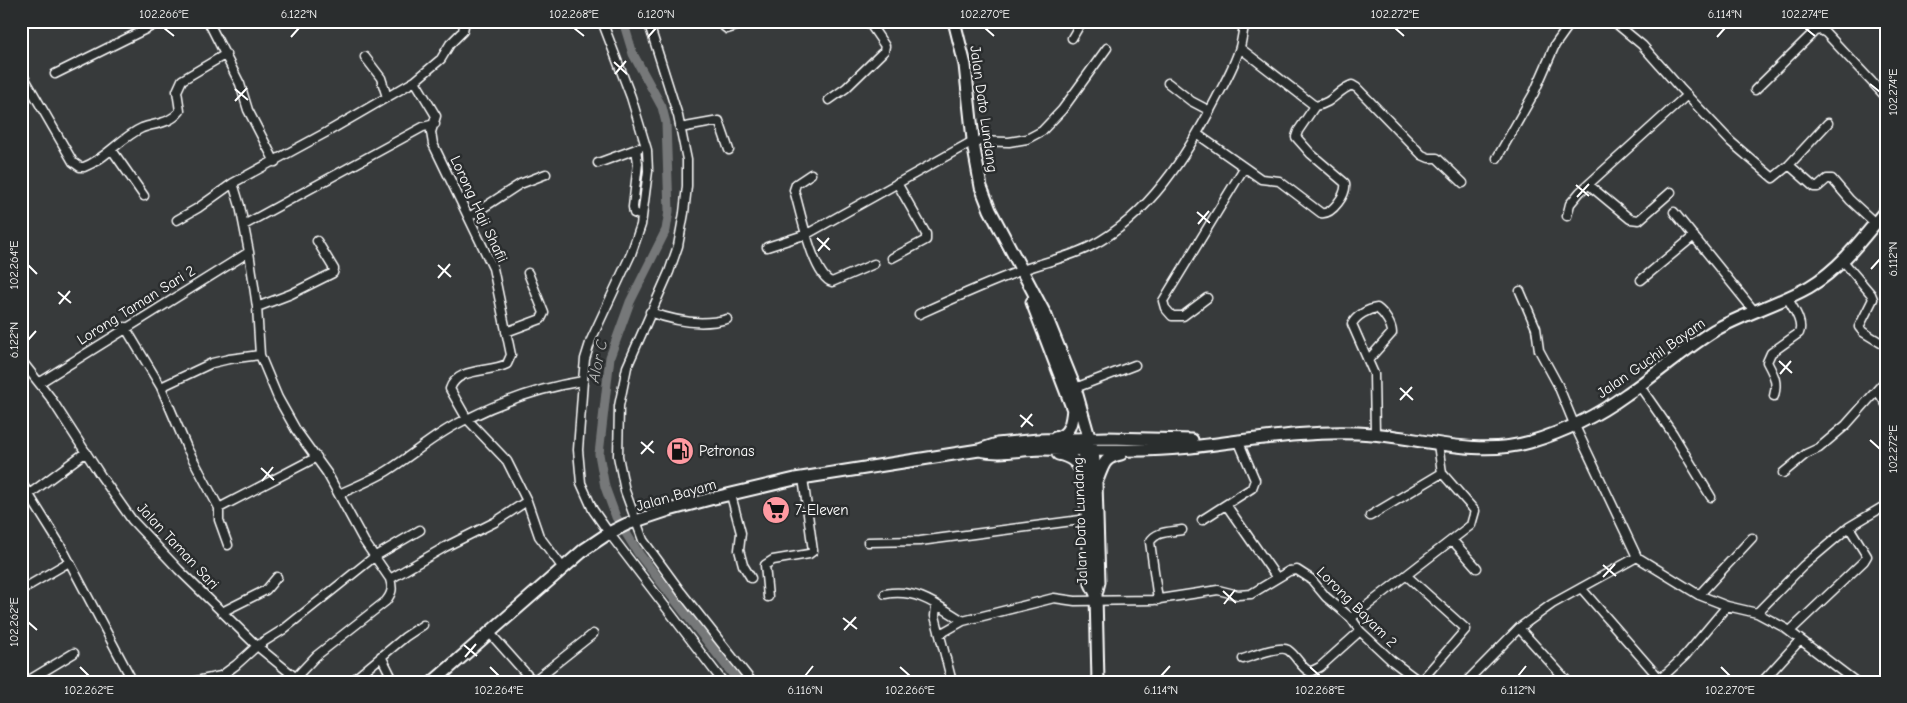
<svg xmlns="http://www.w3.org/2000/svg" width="1907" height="703" font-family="'Comic Neue',sans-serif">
<rect width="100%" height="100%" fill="#373a3b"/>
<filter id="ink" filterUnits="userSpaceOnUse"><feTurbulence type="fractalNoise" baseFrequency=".02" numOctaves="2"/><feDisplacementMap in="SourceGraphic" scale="10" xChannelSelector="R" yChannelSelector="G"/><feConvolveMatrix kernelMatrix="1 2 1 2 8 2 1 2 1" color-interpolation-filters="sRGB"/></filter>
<g filter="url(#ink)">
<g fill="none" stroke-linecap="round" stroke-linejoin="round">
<path stroke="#767879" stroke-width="9" d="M623 21 633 54 662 107 666 123 669 211 666 230 630 302 610 357 599 454 605 487 616 517 639 554 739 682"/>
<g stroke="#fff" stroke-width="11">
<path id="street" d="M208 21 240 84 248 110 275 162
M602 21 631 97 647 150 648 171 641 225 631 254 591 340 585 359 583 381 578 450 581 483 593 510 609 533 723 682
M648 21 678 116 687 160V186L684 213 678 246 669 272 627 367 619 406 618 456 625 491 643 540 681 592 752 682
M721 21 722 25 727 29 753 21
M1613 21 1642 45 1680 88 1731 142 1773 178 1789 165 1828 123
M1072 38 1082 21
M365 57 381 78 387 97
M21 72 73 162 80 167H84C106 159 121 137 142 128 156 123 170 124 180 111L177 91 182 80 226 54
M55 74 162 21
M415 81 436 116 431 132 433 144 493 268 511 355 507 364C489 373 457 367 450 389L467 419 507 461 527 501 539 536 563 568
M1168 83 1191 101 1210 111
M1755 90 1815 31 1821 30 1826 33 1886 97
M829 100 846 88 884 51 885 46 868 21
M1315 106C1334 103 1336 91 1352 85L1357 88 1422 155 1429 158H1437L1463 183
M680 128 719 121 729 150
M1197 134 1261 179 1279 181 1321 213C1332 215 1347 194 1345 183L1311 154 1296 137 1298 131 1315 106 1240 48
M636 149 638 163 633 207 634 213 642 216
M112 150 144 196
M1497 158 1534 93 1555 45 1572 21
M598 163 639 148
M1789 165 1814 187H1818L1827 179H1832L1850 200 1875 223
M811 174 796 184 794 190C800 209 813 277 832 282L874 264
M233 183 240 206 249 252 257 307 260 355 278 398 296 430 327 473 364 541 390 579C393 589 392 593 386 601L316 656 297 676
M1589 185 1630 219 1639 220 1671 192
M1674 212 1755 312
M1567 216 1570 204 1580 192 1687 95
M469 217 520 184 546 174
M177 220 198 208 233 183 327 132 415 81 441 59 450 44 463 31 464 26 463 21
M244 225 423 127 435 124
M767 247 807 234 973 141 1009 142 1027 139 1042 131 1062 110 1107 48
M892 258 926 240V234L897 183
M1843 261 1871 294 1873 299 1859 327 1863 332 1886 346
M1641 280 1694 236
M1520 291 1536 328 1539 350 1558 385 1574 424 1637 557 1699 595 1727 606 1757 613 1785 628 1856 682
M1207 298 1183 316H1172L1165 308 1163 301 1244 168
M257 307 291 294 333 273 334 269 317 241
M650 312C674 321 702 326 727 319
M919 314C952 299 985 284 1020 271 1043 262 1068 258 1091 246 1149 216 1187 155 1216 99 1225 82 1235 65 1240 47 1242 39 1243 30 1245 21
M125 327 161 387 187 448 219 508V520L228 545
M506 332 541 319 544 313 528 273
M1369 359 1392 333C1392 325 1384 313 1377 308 1368 309 1356 316 1352 324L1374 374 1375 434
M21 360 50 397 101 476 132 520 179 570 257 646 301 682
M39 383 249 252
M1639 385 1673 434 1711 497
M161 387 212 363 229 359 260 355
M1075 388 1135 365
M1877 390 1886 404
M1774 396C1778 382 1774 375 1767 362L1771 353 1799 333C1804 322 1792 307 1787 297
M1783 473 1806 454 1819 448 1846 425 1886 380
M21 482 61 546 133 682
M339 494C355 487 372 480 387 471 414 454 438 432 467 419 503 401 544 387 583 381
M28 495 86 452
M731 495 741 533 739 550 743 565 751 578
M1227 506 1277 578
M219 508 317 457
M1370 516 1442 473
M1202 520 1252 488 1255 480 1238 440
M1453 541 1477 568
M868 542 920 541 1088 519
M1407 576 1466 629 1420 682
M390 579 445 547 495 522 527 501
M1581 588 1660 679
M21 590 69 562
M885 594C917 588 937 605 963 621
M1699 595 1752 538
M768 597 765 565 773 560 809 554 813 551 803 478
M1158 600 1150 542C1156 531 1170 532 1182 530
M936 605 935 616 952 682
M222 612 266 590 277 577
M1757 613 1803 566 1849 527 1886 505
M1351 618 1471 525 1475 511 1442 473 1438 444
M1790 631 1864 561 1867 556 1849 527
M489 632 529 677 535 680 593 634
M940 634 963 621 1054 598 1075 601 1153 600 1218 590 1238 595 1251 594 1289 571 1297 570 1311 579 1326 597 1351 618 1360 631 1391 660 1420 682
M381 656 394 682
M1243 659C1253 656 1280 645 1288 650 1297 656 1300 667 1310 672L1320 667 1360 631
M26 682 74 653
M192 682 221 676 236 665 257 646 284 629 374 557 420 530
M351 682 405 637 423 625
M1466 682 1519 628
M1568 682 1519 628 1552 604 1637 557
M1657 682 1685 656 1727 606
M1762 682 1800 640"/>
</g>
<g stroke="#fff" stroke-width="15">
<path id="secondary" d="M954 21 965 65 974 149 981 187 990 210 1046 316 1075 388 1093 451 1096 483 1099 582 1096 594 1098 682
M1032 302 1075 415
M1055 438C1070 436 1072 421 1073 408
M1083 445 1091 584 1096 594
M979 450C1003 455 1019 449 1043 449 1092 450 1141 452 1191 447 1251 440 1312 429 1373 434 1425 439 1478 457 1530 442 1564 432 1598 415 1627 394 1657 374 1684 349 1715 330 1745 313 1779 304 1809 287 1841 268 1863 238 1886 210
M1058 454C1072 457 1079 463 1083 476
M1098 478C1104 463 1104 458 1121 454
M433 682 585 549 609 533 627 524 669 510 710 499 795 479 979 450 997 444 1038 440 1107 438 1192 440"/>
</g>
<use href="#street" stroke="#2a2d2e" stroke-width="8"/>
<use href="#secondary" stroke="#2a2d2e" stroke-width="11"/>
</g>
</g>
<path fill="none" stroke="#fff" stroke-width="2" d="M164 28 174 36M574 28 584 36M985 28 994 36M1395 28 1404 36M1805 28 1815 36M291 37 299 28M648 37 656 28M1717 37 1725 28M614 62 627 74M615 74 626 61M1870 84 1880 92M235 89 248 100M235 101 247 88M1576 185 1589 196M1577 197 1589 184M1197 212 1210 223M1198 224 1209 211M817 238 830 250M818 251 829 238M28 265 37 274M438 265 451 277M1871 269 1880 259M438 278 450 264M58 292 71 303M59 304 70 291M28 340 36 331M1779 361 1792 373M1780 374 1791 361M1400 388 1413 400M1400 400 1412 387M1020 415 1033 426M1021 427 1032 414M1870 440 1880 449M641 442 654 453M641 454 653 441M261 468 274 480M262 481 273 467M1603 565 1616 576M1603 577 1615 564M1223 591 1236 603M1224 604 1235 590M843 618 857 629M28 622 37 630M844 630 856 617M464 645 477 656M465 657 476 644M80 667 89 676M490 667 499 676M900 667 910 676M1310 667 1320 676M1721 667 1730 676M805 676 813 666M1161 676 1170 666M1518 676 1526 666"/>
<defs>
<g id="fuel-disc" transform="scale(1.4375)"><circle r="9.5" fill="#ff9aa2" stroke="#2a2d2e"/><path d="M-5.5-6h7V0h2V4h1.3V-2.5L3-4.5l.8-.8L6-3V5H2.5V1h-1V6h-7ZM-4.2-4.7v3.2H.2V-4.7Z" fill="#111"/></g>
<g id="supermarket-disc" transform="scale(1.4375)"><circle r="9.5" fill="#ff9aa2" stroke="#2a2d2e"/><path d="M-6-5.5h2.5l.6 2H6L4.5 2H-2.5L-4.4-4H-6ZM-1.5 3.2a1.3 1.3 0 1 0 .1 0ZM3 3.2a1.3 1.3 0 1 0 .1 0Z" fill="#111"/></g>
</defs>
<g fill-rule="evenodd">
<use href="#fuel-disc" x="680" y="451"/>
<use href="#supermarket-disc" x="776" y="510"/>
</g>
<g text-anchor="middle" stroke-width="5" stroke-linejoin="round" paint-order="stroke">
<g font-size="15" fill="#fff" stroke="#2a2d2e">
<text transform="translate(984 109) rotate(82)" y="5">Jalan Dato Lundang</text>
<text transform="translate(479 209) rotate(65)" y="5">Lorong Haji Shafii</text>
<text transform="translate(136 305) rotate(-32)" y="5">Lorong Taman Sari 2</text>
<text transform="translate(1651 358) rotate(-35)" y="5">Jalan Guchil Bayam</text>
<text transform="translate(676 495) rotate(-16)" y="5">Jalan Bayam</text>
<text transform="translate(1080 521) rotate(-92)" y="5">Jalan Dato Lundang</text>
<text transform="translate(178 546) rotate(47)" y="5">Jalan Taman Sari</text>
<text transform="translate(1357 607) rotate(45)" y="5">Lorong Bayam 2</text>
</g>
<g font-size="15" fill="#fff" stroke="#2a2d2e" text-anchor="start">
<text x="699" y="456">Petronas</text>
<text x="795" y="515">7-Eleven</text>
</g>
<g font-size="16" font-style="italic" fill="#b4b5b5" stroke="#2a2d2e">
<text transform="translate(597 361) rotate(-78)" y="6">Alor C</text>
</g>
</g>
<rect width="1907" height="703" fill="none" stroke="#2a2d2e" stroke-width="55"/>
<rect x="28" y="28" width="1852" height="648" fill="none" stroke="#fff" stroke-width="2"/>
<g font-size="12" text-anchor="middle" fill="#fff">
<text x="164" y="18">102.266°E</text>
<text x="299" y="18">6.122°N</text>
<text x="574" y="18">102.268°E</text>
<text x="656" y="18">6.120°N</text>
<text x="985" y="18">102.270°E</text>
<text x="1395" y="18">102.272°E</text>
<text x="1725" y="18">6.114°N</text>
<text x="1805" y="18">102.274°E</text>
<text transform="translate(1893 92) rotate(-90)" y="4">102.274°E</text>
<text transform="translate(1893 259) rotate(-90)" y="4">6.112°N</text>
<text transform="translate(14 265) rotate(-90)" y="4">102.264°E</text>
<text transform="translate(14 340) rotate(-90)" y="4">6.122°N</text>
<text transform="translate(1893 449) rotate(-90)" y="4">102.272°E</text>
<text transform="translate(14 622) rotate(-90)" y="4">102.262°E</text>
<text x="89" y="694">102.262°E</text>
<text x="499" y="694">102.264°E</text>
<text x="805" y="694">6.116°N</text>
<text x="910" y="694">102.266°E</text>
<text x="1161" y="694">6.114°N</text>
<text x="1320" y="694">102.268°E</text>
<text x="1518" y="694">6.112°N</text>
<text x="1730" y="694">102.270°E</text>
</g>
</svg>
